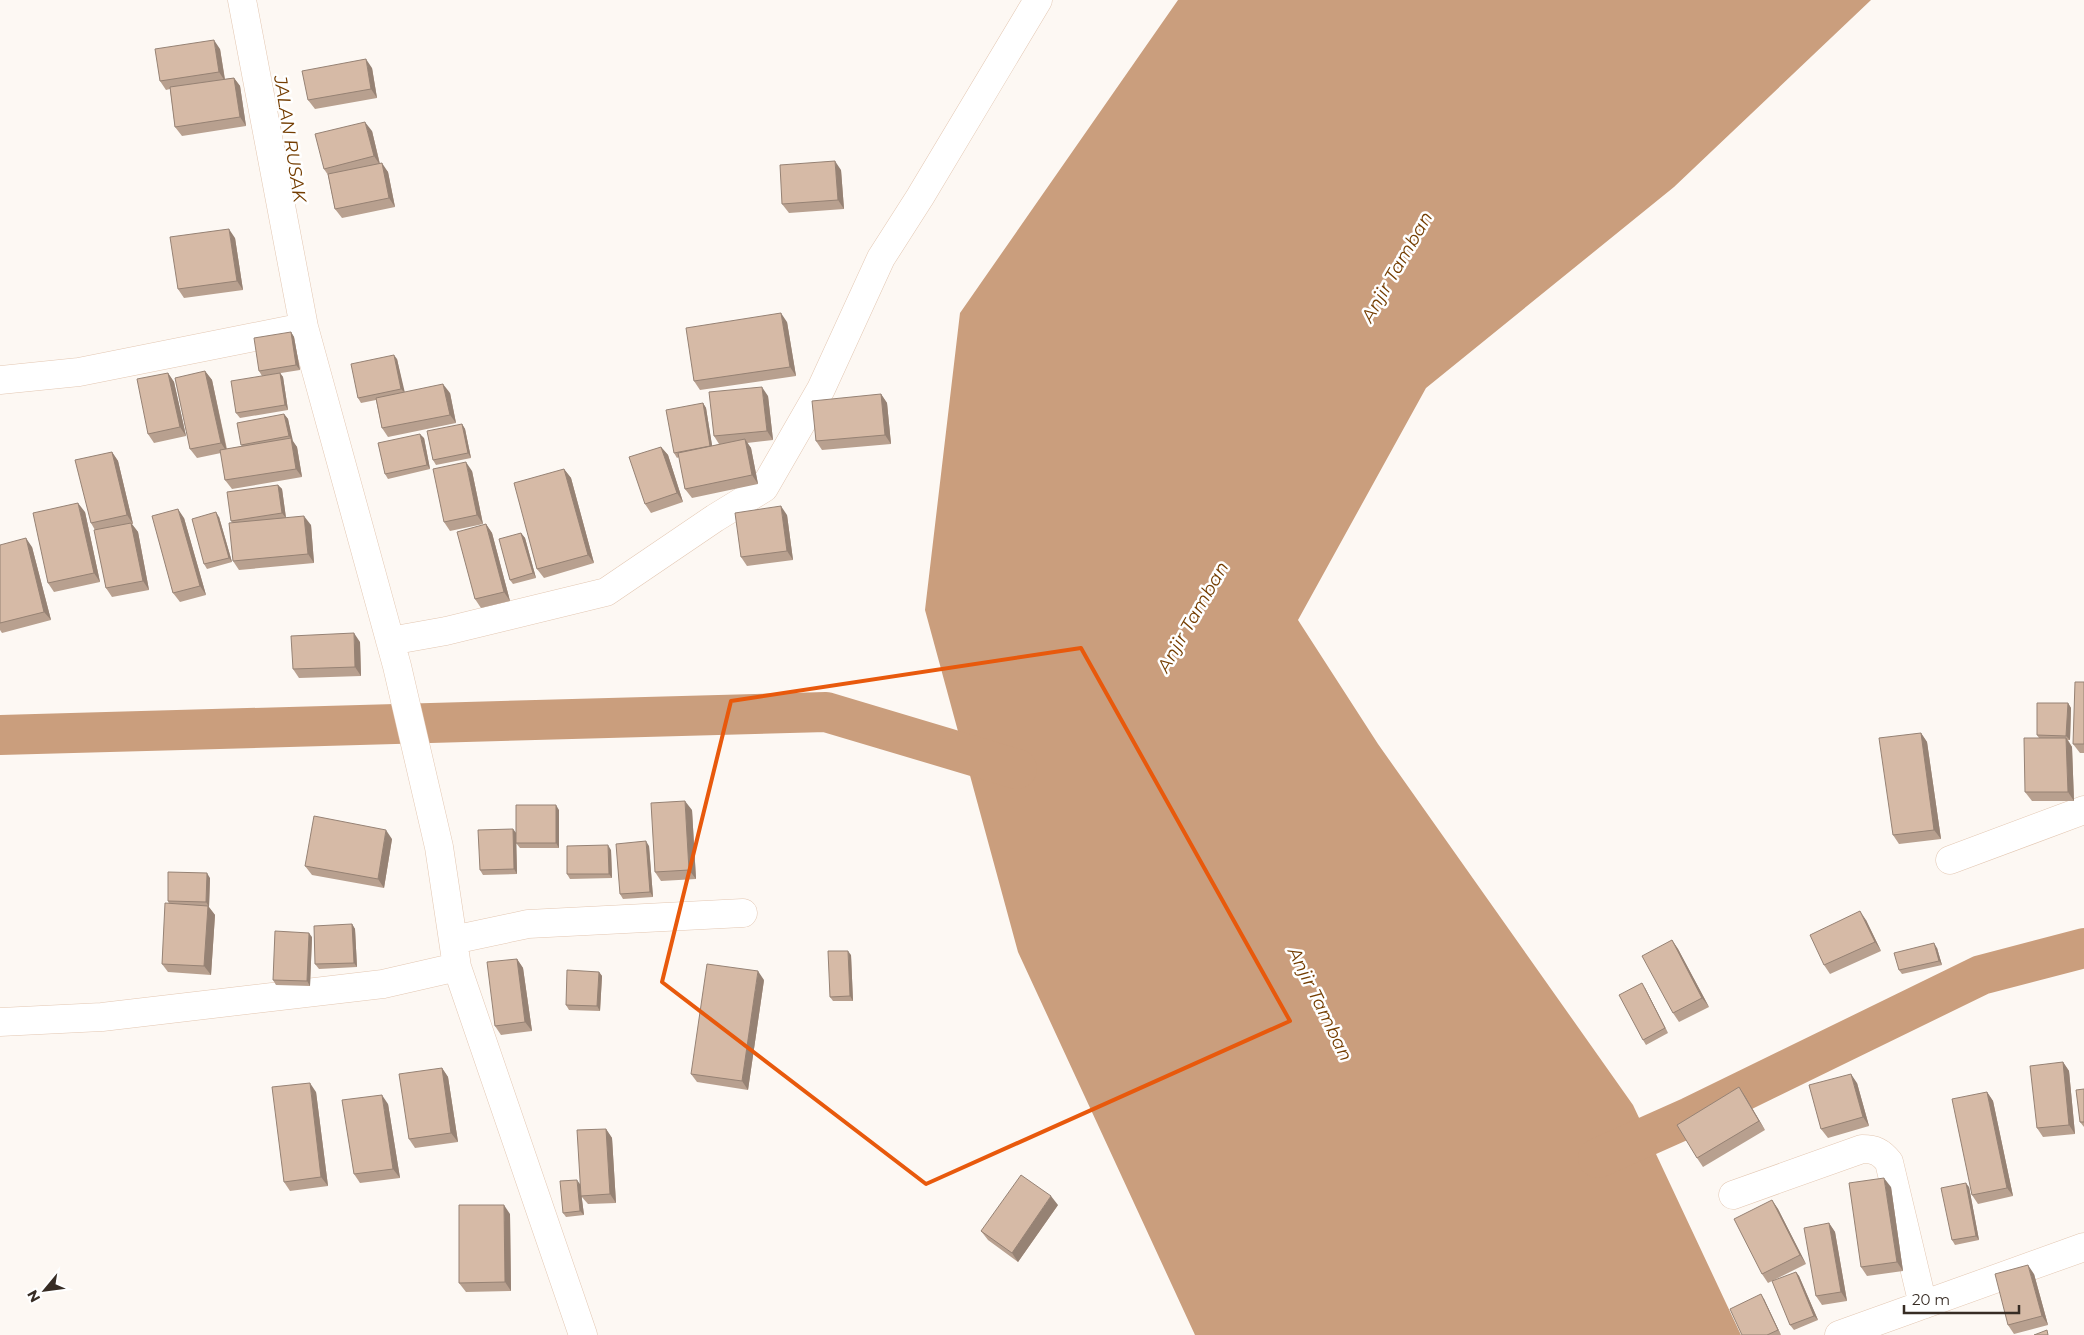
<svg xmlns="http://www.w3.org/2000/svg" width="2084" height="1335" font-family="Montserrat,sans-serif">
<rect width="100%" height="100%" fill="#fdf8f3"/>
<path fill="#ca9e7d" d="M1178 0H1871L1674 187 1426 388 1298 620 1378 744 1633 1105 1741 1335H1195L1018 952 925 610 960 313Z"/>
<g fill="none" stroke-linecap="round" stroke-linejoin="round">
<path stroke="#ca9e7d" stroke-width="40" d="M0 735 826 712 1017 769
M1598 1158 1690 1117 1981 975 2084 948"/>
<g stroke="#e3c7b2" stroke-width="29">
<path id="minor" d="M242 0 304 327 397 666 439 847 457 967 583 1335
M0 380 79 372 304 327
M390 641 446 631 606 592 715 518 764 488 821 389 881 258 920 197 1038 0
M1950 860 2084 810
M453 940 528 924 743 913
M0 1022 102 1017 383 984 457 967
M1733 1195 1862 1149C1875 1149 1881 1152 1889 1162L1923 1305
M1839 1335 2084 1247"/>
</g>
<use href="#minor" stroke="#fff" stroke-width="28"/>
</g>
<path fill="#b8a08f" d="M220 49 225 79 234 78 240 86 246 126 182 136 175 127 170 89 166 90 160 81Z
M372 68 377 98 315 109 308 100Z
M372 131 380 164 388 172 395 207 342 218 335 209 328 175 324 169Z
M841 170 844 209 789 213 782 204Z
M235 238 243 290 184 298 178 289Z
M787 322 796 376 700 390 694 381Z
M291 332 294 337 300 370 262 376 259 371Z
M397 359 404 392 450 393 456 423 388 437 382 428 376 400 361 403 358 398Z
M205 371 212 380 227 449 242 446 241 445 284 414 288 419 292 441 297 447 302 477 232 489 225 480 221 453 197 458 190 449Z
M168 373 174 382 186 436 154 443 148 434Z
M280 373 283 377 288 410 240 418 236 413Z
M881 394 887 403 891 444 822 450 816 441Z
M768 396 773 440 747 443 751 448 758 484 692 498 685 489 679 457 677 458 674 453 703 403 706 408 712 446 719 444 714 436Z
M462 424 465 429 471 458 436 465 433 460Z
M424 438 430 469 388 479 385 474Z
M661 447 668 455 683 502 651 513 645 504Z
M112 452 118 461 133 524H132L138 532 149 590 112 597 106 588 95 530 91 523Z
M564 469 571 478 594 563 544 578 537 569Z
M472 471 483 524 450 531 444 522Z
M278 485 282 489 286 518 311 525 314 563 239 570 233 561V523L231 521Z
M85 512 100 582 54 592 48 583Z
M787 515 793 560 747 566 741 557Z
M219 517 232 562 207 569 204 564Z
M184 518 206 595 180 602 173 593Z
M486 524 492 533 510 601 481 608 475 599Z
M521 533 525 538 536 578 513 584 510 580Z
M0 545 32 547 51 620 2 633 0 630Z
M360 642 361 676 299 678 293 669Z
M2084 682V753H2080L2073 744Z
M2068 703 2071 708 2070 740H2068L2072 747 2074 801H2032L2025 792 2039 738 2037 735Z
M1921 733 1927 742 1941 839 1899 844 1893 835Z
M559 810V848H520L516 843Z
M692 810 696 879 661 881 655 872Z
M513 829 516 833 517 874 483 875 480 870Z
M392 839 384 888 312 875 305 866Z
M649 846 653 897 623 899 620 894Z
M611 850 612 878 570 879 567 874Z
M210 878 209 907 215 915 211 975 168 972 162 964 169 904 168 901Z
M1866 920 1881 951 1830 974 1824 965Z
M352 924 355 929 357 967 319 969 315 964Z
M312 937 310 986 276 985 273 980Z
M1672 940 1678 949 1709 1007 1679 1022 1673 1013Z
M1937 948 1942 965 1902 974 1899 970Z
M851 955 853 1001H833L830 997Z
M517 959 523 968 532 1031 501 1035 495 1026Z
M599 972 602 976 600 1011 569 1010 566 1005Z
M764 980 748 1090 697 1082 691 1074Z
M1645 988 1668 1033 1646 1045 1643 1040Z
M2063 1062 2069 1071 2075 1134 2043 1137 2037 1128Z
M442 1068 448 1077 458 1142 415 1148 409 1139Z
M1857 1083 1869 1126 1828 1138 1821 1129Z
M2084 1089V1127L2080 1122Z
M316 1092 328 1186 290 1191 284 1182Z
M1987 1092 1993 1101 2013 1196 1978 1204 1972 1195Z
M1745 1096 1765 1130 1703 1167 1697 1158Z
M388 1104 400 1178 360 1183 354 1174Z
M606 1129 612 1138 616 1203 588 1204 581 1196Z
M580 1184 584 1215 566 1217 563 1213Z
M1891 1187 1903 1271 1867 1276 1861 1267Z
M1969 1187 1979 1240 1955 1245 1952 1240Z
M1772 1200 1778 1209 1806 1264 1768 1283 1762 1274Z
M1058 1205 1018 1262 988 1240 981 1231Z
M510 1214 511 1291 466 1292 459 1283Z
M1829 1223 1835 1232 1847 1301 1822 1305 1816 1296Z
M1796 1272 1799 1276 1818 1320 1794 1330 1790 1325Z
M2034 1274 2048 1325 2014 1334 2008 1325Z
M1764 1299 1781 1335H1742Z"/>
<path fill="#968274" d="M214 40 220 49 225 81 219 72Z
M366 59 372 68 377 98 371 89Z
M234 78 240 86 246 126 240 117Z
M365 122 372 131 380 165 374 156Z
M835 161 841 170 844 209 838 200Z
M382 163 388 172 395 207 389 198Z
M229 229 235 238 243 290 237 281Z
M781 313 787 322 796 376 790 367Z
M291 332 294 337 300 370 296 365Z
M394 355 397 359 405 393 401 389Z
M205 371 212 380 227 452 221 443Z
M168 373 174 382 186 436 180 427Z
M280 373 283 377 288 410 285 405Z
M443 384 450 393 456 423 450 415Z
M762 387 768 396 773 440 767 431Z
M881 394 887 403 891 444 885 435Z
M703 403 706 408 713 451 710 447Z
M284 414 288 419 293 441 289 436Z
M462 424 465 429 471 458 468 453Z
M420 434 424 438 430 469 427 465Z
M291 438 297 447 302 477 296 469Z
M745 439 751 448 758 484 752 475Z
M661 447 668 455 683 502 677 493Z
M112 452 118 461 133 524 127 515Z
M466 462 472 471 483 524 477 515Z
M564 469 571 478 594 563 588 555Z
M278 485 282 489 286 518 282 513Z
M78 503 85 512 100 582 94 573Z
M781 506 787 515 793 560 787 551Z
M178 509 184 518 206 595 200 586Z
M216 512 219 517 232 562 229 558Z
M304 516 311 525 314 563 308 554Z
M131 523 138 532 149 590 143 581Z
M486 524 492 533 510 601 504 592Z
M521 533 525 538 536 578 533 573Z
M26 538 32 547 51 620 44 612Z
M354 633 360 642 361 676 355 667Z
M2068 703 2071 708 2070 740 2066 736Z
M1921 733 1927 742 1941 839 1934 830Z
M2066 738 2072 747 2074 801 2068 792Z
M685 801 692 810 696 879 689 870Z
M556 805 559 810V848L556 843Z
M513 829 516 833 517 874 514 869Z
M386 830 392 839 384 888 378 879Z
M646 841 649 846 653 897 650 892Z
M608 845 611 850 612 878 609 874Z
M207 873 210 878 209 907 206 902Z
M208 906 215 915 211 975 204 966Z
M1860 911 1866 920 1881 951 1875 942Z
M352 924 355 929 357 967 354 963Z
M309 933 312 937 310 986 307 981Z
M1672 940 1678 949 1709 1007 1702 998Z
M1934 943 1937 948 1942 965 1939 961Z
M848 951 851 955 853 1001 850 996Z
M517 959 523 968 532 1031 525 1022Z
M758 971 764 980 748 1090 742 1081Z
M599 972 602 976 600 1011 597 1006Z
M1642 983 1645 988 1668 1033 1665 1028Z
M2063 1062 2069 1071 2075 1134 2069 1125Z
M442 1068 448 1077 458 1142 451 1133Z
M1851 1074 1857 1083 1869 1126 1863 1117Z
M310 1083 316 1092 328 1186 321 1177Z
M1739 1087 1745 1096 1765 1130 1759 1121Z
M1987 1092 1993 1101 2013 1196 2007 1188Z
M382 1095 388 1104 400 1178 393 1169Z
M606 1129 612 1138 616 1203 610 1194Z
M1884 1178 1891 1187 1903 1271 1897 1262Z
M577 1180 580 1184 584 1215 580 1211Z
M1966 1183 1969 1187 1979 1240 1976 1236Z
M1051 1196 1058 1205 1018 1262 1012 1253Z
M1772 1200 1778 1209 1806 1264 1800 1255Z
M504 1205 510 1214 511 1291 505 1282Z
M1829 1223 1835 1232 1847 1301 1841 1292Z
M2028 1265 2034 1274 2048 1325 2042 1316Z
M1796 1272 1799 1276 1818 1320 1814 1316Z
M1761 1294 1764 1299 1781 1335 1778 1330Z"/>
<path fill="#d6baa6" stroke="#968274" d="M214 40 219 72 160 81 155 49Z
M366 59 371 89 308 100 302 71Z
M234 78 240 117 175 127 170 87Z
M365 122 374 156 324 169 315 134Z
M835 161 838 200 782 204 780 165Z
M382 163 389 198 335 209 328 174Z
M229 229 237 281 178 289 170 237Z
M781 313 790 367 694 381 686 328Z
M291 332 296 365 259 371 254 338Z
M394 355 401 389 358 398 351 364Z
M205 371 221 443 190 449 175 378Z
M168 373 180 427 148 434 137 379Z
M280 373 285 405 236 413 231 381Z
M443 384 450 415 382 428 376 398Z
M762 387 767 431 714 436 709 392Z
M881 394 885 435 816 441 812 401Z
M703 403 710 446 674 453 666 410Z
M284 414 289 436 241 445 237 423Z
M462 424 468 453 433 460 427 431Z
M420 434 427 465 385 474 378 443Z
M291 438 296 469 225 480 220 450Z
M745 439 752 475 685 489 678 453Z
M661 447 677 493 645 504 629 457Z
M112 452 127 515 91 523 75 460Z
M466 462 477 515 444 522 433 469Z
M564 469 588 555 537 569 514 483Z
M278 485 282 513 231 521 227 492Z
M78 503 94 573 48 583 33 513Z
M781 506 787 551 741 557 735 513Z
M178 509 200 586 173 593 152 516Z
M216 512 229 558 204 564 192 519Z
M304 516 308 554 233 561 229 523Z
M131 523 143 581 106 588 94 530Z
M486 524 504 592 475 599 457 532Z
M521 533 533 573 510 580 499 539Z
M26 538 44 612 0 623V545Z
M354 633 355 667 293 669 291 636Z
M2075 682H2084V744H2073Z
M2037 703H2068L2066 736 2037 735Z
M1921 733 1934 830 1893 835 1879 738Z
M2024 738H2066L2068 792H2025Z
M685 801 689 870 655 872 651 803Z
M516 805H556V843H516Z
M314 816 386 830 378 879 305 866Z
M513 829 514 869 480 870 478 830Z
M646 841 650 892 620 894 616 844Z
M608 845 609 874H567V846Z
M168 872 207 873 206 902 168 901Z
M165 903 208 906 204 966 162 964Z
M1860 911 1875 942 1824 965 1810 935Z
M352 924 354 963 315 964 314 926Z
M275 931 309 933 307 981 273 980Z
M1672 940 1702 998 1673 1013 1642 956Z
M1934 943 1939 961 1899 970 1894 953Z
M828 951H848L850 996 830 997Z
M517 959 525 1022 495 1026 487 962Z
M707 964 758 971 742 1081 691 1074Z
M567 970 599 972 597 1006 566 1005Z
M1642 983 1665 1028 1643 1040 1619 995Z
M2063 1062 2069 1125 2037 1128 2030 1066Z
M442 1068 451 1133 409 1139 399 1074Z
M1851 1074 1863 1117 1821 1129 1809 1085Z
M310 1083 321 1177 284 1182 272 1087Z
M1739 1087 1759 1121 1697 1158 1677 1125Z
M2084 1089V1122H2080L2076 1090Z
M1987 1092 2007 1188 1972 1195 1952 1099Z
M382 1095 393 1169 354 1174 342 1100Z
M606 1129 610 1194 581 1196 577 1130Z
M1021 1175 1051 1196 1012 1253 981 1231Z
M1884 1178 1897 1262 1861 1267 1849 1183Z
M577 1180 580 1211 563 1213 560 1181Z
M1966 1183 1976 1236 1952 1240 1941 1188Z
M1772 1200 1800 1255 1762 1274 1734 1219Z
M459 1205H504L505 1282 459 1283Z
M1829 1223 1841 1292 1816 1296 1804 1228Z
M2028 1265 2042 1316 2008 1325 1995 1274Z
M1796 1272 1814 1316 1790 1325 1772 1281Z
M1761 1294 1778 1330 1767 1335H1742L1730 1309Z
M2047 1330 2048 1335H2034Z"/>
<path fill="none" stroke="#e8590c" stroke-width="4" stroke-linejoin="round" d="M1081 648 1290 1021 926 1184 662 982 731 701Z"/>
<g text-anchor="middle" stroke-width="5" stroke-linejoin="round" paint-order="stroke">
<g font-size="18" font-style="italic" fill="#743d01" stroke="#fff">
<text transform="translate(290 139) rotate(81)" y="6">JALAN RUSAK</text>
<text transform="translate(1397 267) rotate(-60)" y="6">Anjir Tamban</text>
<text transform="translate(1193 617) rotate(-60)" y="6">Anjir Tamban</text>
<text transform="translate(1320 1004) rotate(64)" y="6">Anjir Tamban</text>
</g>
</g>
<g transform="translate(45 1290) rotate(241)" stroke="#ffffff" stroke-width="4" paint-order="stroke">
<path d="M0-4L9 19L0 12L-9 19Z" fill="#372c24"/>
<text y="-8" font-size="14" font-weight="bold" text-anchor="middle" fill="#372c24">N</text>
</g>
<path d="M1904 1305v8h115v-8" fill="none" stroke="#372c24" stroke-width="2.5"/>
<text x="1912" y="1305" font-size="15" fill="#372c24" stroke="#ffffff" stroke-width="4" paint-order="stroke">20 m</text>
</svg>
